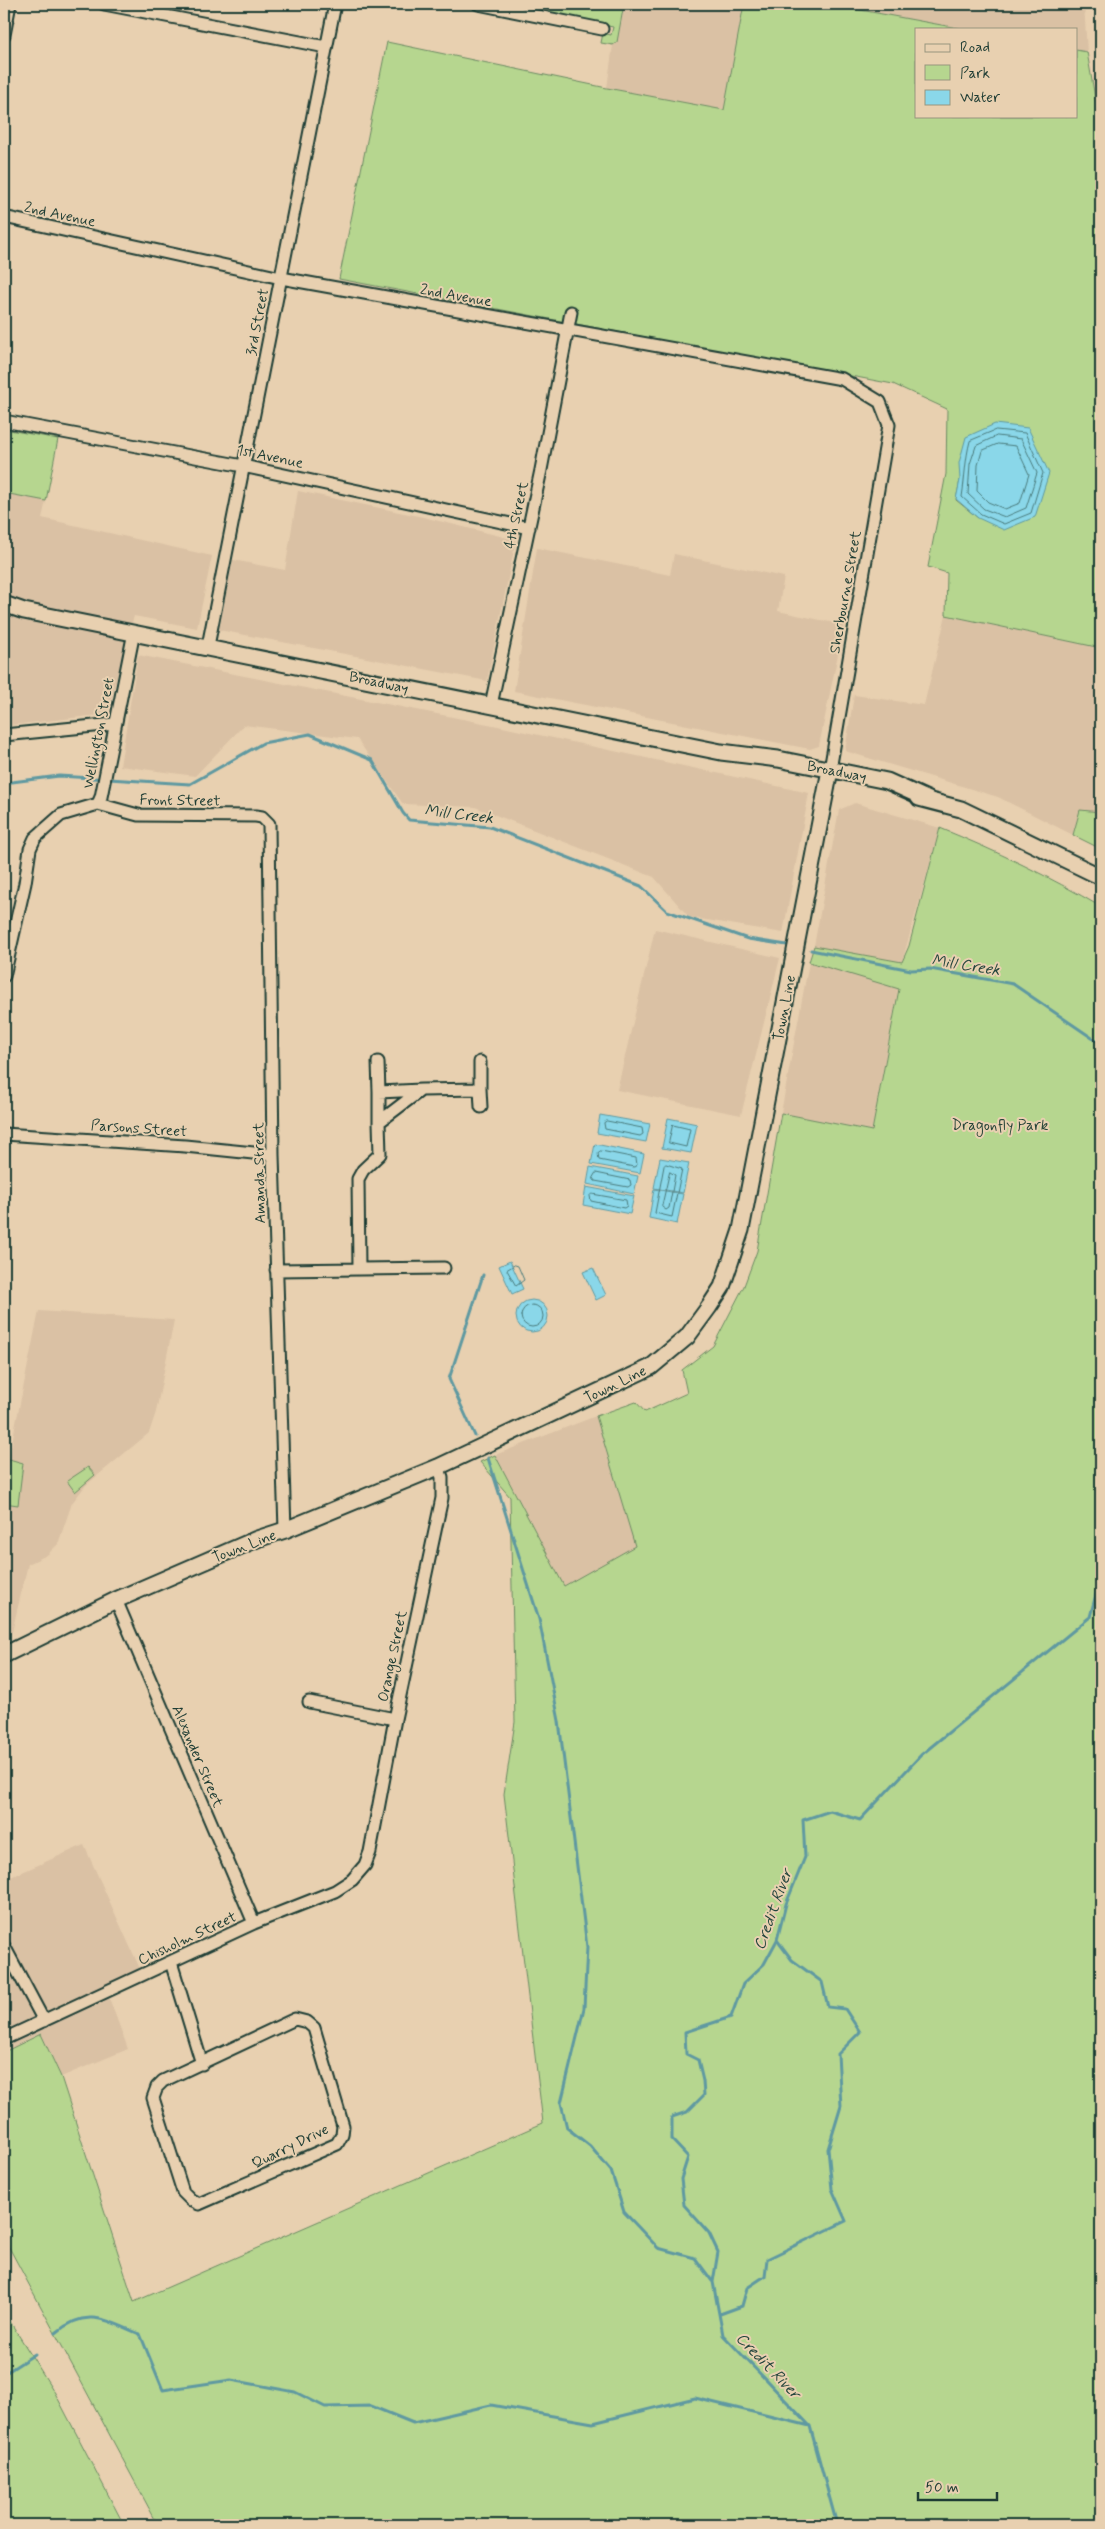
<svg xmlns="http://www.w3.org/2000/svg" width="1105" height="2529" font-family="Mynerve,sans-serif">
<rect width="100%" height="100%" fill="#e8d0b0"/>
<filter id="ink" filterUnits="userSpaceOnUse"><feTurbulence type="fractalNoise" baseFrequency=".02" numOctaves="2"/><feDisplacementMap in="SourceGraphic" scale="10" xChannelSelector="R" yChannelSelector="G"/><feConvolveMatrix kernelMatrix="1 2 1 2 8 2 1 2 1" color-interpolation-filters="sRGB"/></filter>
<g filter="url(#ink)">
<path fill="#dac1a4" d="M624 4H744L724 110 607 88 613 45 617 42Z
M828 4H1084L1087 52 1076 50V29H963Z
M298 491 423 517 516 540 487 681 219 630 233 560 285 570Z
M4 493 46 501 42 518 212 556 197 628 134 616 107 714 4 726Z
M537 548 670 575 674 554 784 577 778 611 844 625 819 746 810 749 514 691Z
M946 615 1101 648V812L1080 810 1073 835 998 797 845 751 854 695 924 705Z
M138 655 493 725 809 793 783 933 689 917 654 877 475 807 403 804 357 739 244 725 195 776 120 766Z
M855 803 940 828 902 962 814 946 839 810Z
M655 929 780 958 741 1115 617 1090Z
M809 962 900 979 872 1131 781 1113Z
M39 1311 174 1320 156 1412 149 1433 86 1485 72 1503 58 1544 47 1555 28 1564 12 1632 4 1636V1481Z
M596 1416 636 1546 564 1586 495 1455Z
M84 1845 146 1982 108 1995 128 2049 61 2077 41 2034 4 2052V1880Z"/>
<path fill="#b6d68f" stroke="#6a8a62" fill-rule="evenodd" d="M500 4H624L617 42 613 45 601 43 603 33 611 35 613 27Z
M744 4H828L963 29H916V116H1076V50L1087 52 1101 132V648L946 615 947 573 928 567 946 474 947 409 893 384 339 279 387 42 607 88 724 110ZM960 480 978 518 956 500Z
M4 429 58 439 46 501 4 493Z
M1080 810 1101 812V849L1073 835Z
M940 828C996 851 1049 876 1101 907V2525H158L4 2238V2052L41 2034 61 2077 134 2302 543 2123 504 1794 515 1722 510 1497 480 1462 495 1455 564 1586 635 1546 596 1416 636 1402 645 1412 687 1393 682 1370 713 1346 744 1286 757 1251 781 1113 872 1131 899 989 809 962 814 946 902 962 909 946Z
M9 1459 23 1463 18 1505 4 1503V1484Z
M88 1467 95 1475 75 1492 67 1481Z
M4 2312 55 2393 124 2525H4V2373L8 2371 4 2362Z"/>
<path fill="#8ad7e9" stroke="#5f99a1" d="M995 424 1028 428 1049 473 1035 517 1004 530 978 518 956 499 960 480 959 463 966 437Z
M600 1115 650 1124 646 1142 597 1133Z
M668 1118 697 1124 691 1153 662 1148Z
M595 1144 644 1154 640 1173 591 1164Z
M660 1158 689 1163 683 1193 654 1188Z
M590 1167 638 1176 634 1194 587 1184Z
M586 1187 634 1196 630 1214 583 1205Z
M654 1189 683 1194 677 1224 649 1218Z
M510 1261 523 1289 512 1294 499 1266Z
M593 1268 606 1295 596 1300 583 1272Z
M516 1316a16 16 0 1 1 32 0a16 16 0 1 1-32 0Z"/>
<g fill="none" stroke-linecap="round" stroke-linejoin="round">
<path stroke="#4a7b7c" stroke-width="1" d="M996 430 1025 433 1043 473 1031 513 1004 524 981 514 962 497C965 478 965 460 970 441Z
M997 436 1021 439 1037 473 1026 508 1005 517 984 509 968 494 970 464 976 446Z
M998 444 1016 446 1029 474 1020 503 1005 509 988 502 977 491 978 465 982 451Z
M607 1121 642 1128 643 1134 640 1136 605 1129 604 1123Z
M673 1125 690 1129 686 1147 669 1143Z
M601 1151 636 1158 637 1165 634 1167 599 1160 598 1153Z
M666 1164 682 1169 672 1217 655 1213 664 1166Z
M670 1172 675 1175 669 1208 666 1210 662 1207Z
M596 1173 630 1180 631 1185 628 1187 595 1181 593 1178Z
M592 1194 626 1200 627 1206 624 1208 591 1201 590 1196Z
M515 1265 518 1266 524 1280 516 1286 507 1270Z
M521 1316a11 11 0 1 1 22 0a11 11 0 1 1-22 0Z"/>
<path stroke="#5f99a1" stroke-width="3" d="M4 783 59 776 190 784 263 743 310 734 372 760 403 813 409 820 490 827 641 886 667 911 748 939 787 945
M811 950 911 970 930 969 1013 984 1101 1044
M475 1436 449 1379 483 1275
M488 1458 539 1619 559 1721 587 1947 584 2008 561 2103 567 2128 590 2146 611 2171 624 2212 658 2248 695 2258 712 2281
M720 2314 742 2306 747 2288 765 2276 767 2259 846 2221 832 2189 828 2149 841 2106 838 2054 860 2032 845 2009 828 2007 822 1982 792 1960 777 1940
M56 2333C87 2306 107 2321 140 2334L163 2390 231 2380 295 2392 325 2407 371 2406 413 2423 491 2405 593 2423 695 2398 810 2426
M4 2374 35 2354
M837 2525 810 2426 723 2335 713 2282 718 2252 709 2233 684 2205 681 2179 688 2157 672 2140V2117L687 2112 704 2095 703 2081 698 2060 686 2054 685 2032 731 2017 743 1984 764 1964 777 1940 786 1904 805 1857 803 1820 830 1811 860 1820 921 1755 1090 1617 1101 1576"/>
<g stroke="#1f3d34" stroke-width="15">
<path id="minor" d="M104 4 326 47
M478 4 602 29
M4 35 10 4
M4 217 281 278 842 379 880 402 889 425 830 770
M4 421 243 466 529 528
M208 646 335 4
M491 705 541 470 571 312
M4 735 114 724
M98 804 138 815 256 816 262 817 269 824 273 1155 285 1530
M4 976 25 883 30 849 35 838 61 815 98 804 101 797 134 632
M378 1062 379 1092
M480 1062V1089
M379 1122V1092L421 1090
M4 1134 185 1146 273 1155
M359 1269 358 1179 363 1170 380 1154 379 1122 421 1090 480 1089 481 1107
M276 1270 444 1268
M116 1600 254 1923
M309 1702 395 1719
M4 1946 44 2021
M171 1962 202 2064
M295 2019 307 2022 314 2028 343 2126 342 2135 337 2144 199 2204 191 2200 183 2192 153 2098 157 2087 163 2081Z
M4 2039 254 1923 335 1891 352 1880 365 1865 370 1852 395 1719 442 1498V1477L438 1467"/>
</g>
<g stroke="#1f3d34" stroke-width="19">
<path id="major" d="M4 604 24 611 721 752 778 759 887 781 929 800
M919 798 961 809 1101 877
M4 1655 116 1600 257 1539 285 1530 438 1467 651 1367 687 1337 709 1307 722 1287 741 1230 830 770"/>
</g>
<use href="#minor" stroke="#e8d0b0" stroke-width="11"/>
<use href="#major" stroke="#e8d0b0" stroke-width="15"/>
</g>
</g>
<g text-anchor="middle" stroke-width="4" stroke-linejoin="round" paint-order="stroke">
<g font-size="15" fill="#1f3d34" stroke="#e8d0b0">
<text transform="translate(60 214) rotate(12)" y="5">2nd Avenue</text>
<text transform="translate(456 295) rotate(10)" y="5">2nd Avenue</text>
<text transform="translate(257 322) rotate(-79)" y="5">3rd Street</text>
<text transform="translate(270 456) rotate(12)" y="5">1st Avenue</text>
<text transform="translate(516 515) rotate(-78)" y="5">4th Street</text>
<text transform="translate(845 592) rotate(-80)" y="5">Sherbourne Street</text>
<text transform="translate(379 682) rotate(12)" y="5">Broadway</text>
<text transform="translate(98 733) rotate(-79)" y="5">Wellington Street</text>
<text transform="translate(837 771) rotate(11)" y="5">Broadway</text>
<text transform="translate(180 800) rotate(1)" y="5">Front Street</text>
<text transform="translate(784 1008) rotate(-79)" y="5">Town Line</text>
<text transform="translate(139 1128) rotate(4)" y="5">Parsons Street</text>
<text transform="translate(259 1173) rotate(-91)" y="5">Amanda Street</text>
<text transform="translate(615 1384) rotate(-26)" y="5">Town Line</text>
<text transform="translate(244 1546) rotate(-21)" y="5">Town Line</text>
<text transform="translate(392 1656) rotate(-78)" y="5">Orange Street</text>
<text transform="translate(198 1756) rotate(67)" y="5">Alexander Street</text>
<text transform="translate(187 1938) rotate(-25)" y="5">Chisholm Street</text>
<text transform="translate(290 2146) rotate(-26)" y="5">Quarry Drive</text>
</g>
<g font-size="15" fill="#274539" stroke="#e8d0b0">
<text x="1000" y="1130">Dragonfly Park</text>
</g>
<g font-size="16" font-style="italic" fill="#24453d" stroke="#e8d0b0">
<text transform="translate(459 813) rotate(7)" y="6">Mill Creek</text>
<text transform="translate(966 964) rotate(9)" y="6">Mill Creek</text>
<text transform="translate(772 1909) rotate(-70)" y="6">Credit River</text>
<text transform="translate(769 2365) rotate(46)" y="6">Credit River</text>
</g>
</g>
<rect width="1105" height="2529" fill="none" stroke="#e8d0b0" stroke-width="20"/>
<rect x="10" y="10" width="1085" height="2509" fill="none" stroke="#1f3d34" stroke-width="2" filter="url(#ink)"/>
<rect x="915" y="28" width="162" height="90" fill="#e8d0b0" stroke="#98957e"/>
<rect x="925" y="44" width="25" height="8" fill="#e8d0b0" stroke="#98957e"/>
<text x="960" y="52" font-size="15" fill="#1f3d34">Road</text>
<rect x="925" y="65" width="25" height="15" fill="#b6d68f" stroke="#98957e"/>
<text x="960" y="78" font-size="15" fill="#1f3d34">Park</text>
<rect x="925" y="90" width="25" height="15" fill="#8ad7e9" stroke="#98957e"/>
<text x="960" y="102" font-size="15" fill="#1f3d34">Water</text>
<path d="M918 2492v8h79v-8" fill="none" stroke="#1f3d34" stroke-width="2.5"/>
<text x="925" y="2492" font-size="15" fill="#1f3d34" stroke="#e8d0b0" stroke-width="4" paint-order="stroke">50 m</text>
</svg>
